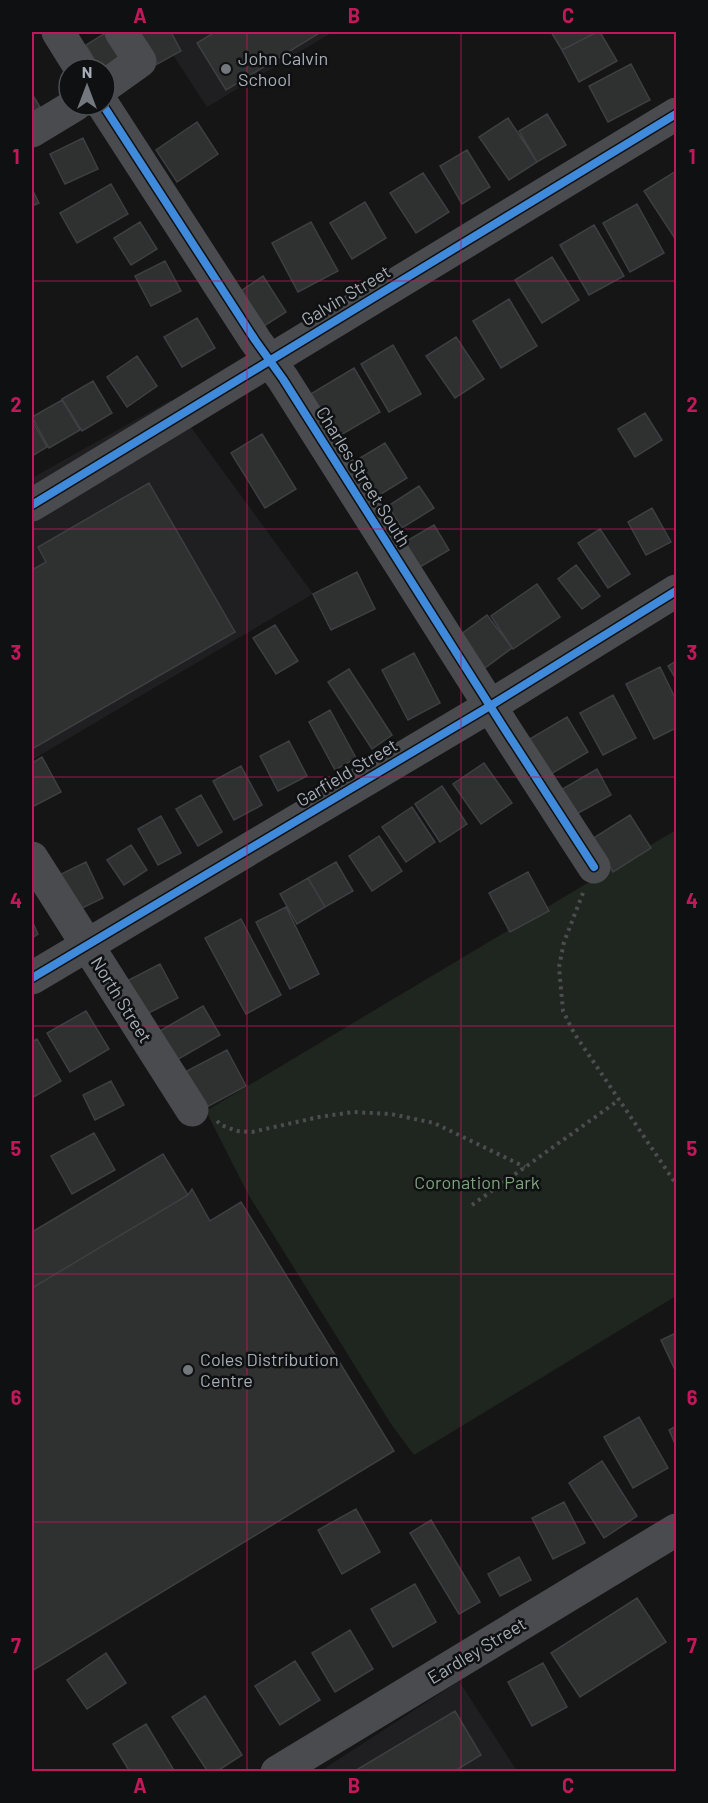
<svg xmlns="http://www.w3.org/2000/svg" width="708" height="1803" font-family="Barlow,sans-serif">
<rect width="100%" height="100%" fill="#151515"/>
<path fill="#1f1f21" d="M158 32H333L207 107Z
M171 400 313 594 32 760V478Z
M459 1681 517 1771 319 1772Z"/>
<path fill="#1f261f" d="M676 830V1296L414 1455 391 1424 248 1194 206 1111Z"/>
<path fill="#2f3030" stroke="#3d3f41" stroke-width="1.5" d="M107 32 126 63 100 69 86 45Z
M130 32H171L181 51 150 68Z
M215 32H321L226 90 197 43Z
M551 32H597L562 50Z
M597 32H600L617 61 579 82 562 50Z
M631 64 650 100 608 122 589 86Z
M32 94 40 107 32 112Z
M547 114 566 145 537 162 519 131Z
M508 118 537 162 509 180 479 137Z
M197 122 218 154 177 182 156 150Z
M83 138 98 169 65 184 50 154Z
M467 150 490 187 462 204 440 166Z
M676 171V240L644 191Z
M423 173 449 212 416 233 390 193Z
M111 184 128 214 77 243 60 213Z
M32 189 39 203 32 206Z
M365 202 386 238 352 259 330 223Z
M637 204 664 253 630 272 603 223Z
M140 222 157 249 131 265 114 238Z
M311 222 338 271 298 292 272 243Z
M594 225 624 276 589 295 560 245Z
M552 257 579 300 542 323 515 280Z
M165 261 181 291 151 306 135 276Z
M263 276 286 312 264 326 241 291Z
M509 299 537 346 501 368 473 321Z
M197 318 215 348 182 367 164 337Z
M456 337 484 379 455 398 426 356Z
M393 345 421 394 389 412 361 364Z
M137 356 157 386 127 407 107 377Z
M354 368 380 412 334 439 309 395Z
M93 381 112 413 82 431 62 399Z
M62 400 80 430 49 448 32 417Z
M645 413 662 440 635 457 618 429Z
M32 421 47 447 32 456Z
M262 434 296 489 265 508 231 453Z
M385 443 407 478 373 499 350 464Z
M149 483 235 632 32 749V570L46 562 38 547Z
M419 486 434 508 402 528 388 506Z
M652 508 671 542 646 555 628 522Z
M434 525 449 550 420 567 405 542Z
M600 529 630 574 608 588 578 543Z
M576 565 600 596 582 609 558 579Z
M357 572 375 609 331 630 313 594Z
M537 584 560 617 513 649 491 616Z
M487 615 512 648 485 668 460 635Z
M275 625 298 661 276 674 253 638Z
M414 653 440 703 408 720 382 670Z
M676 661V679L668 666Z
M660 667 676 700V728L654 739 626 684Z
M349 669 392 735 372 749 328 682Z
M613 695 636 738 603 755 580 713Z
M330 710 356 758 335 770 309 722Z
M567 717 588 752 544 778 523 743Z
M289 741 307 776 278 791 260 756Z
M42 757 61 792 32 807V763Z
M484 763 512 803 481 824 453 784Z
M241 766 262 805 234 820 213 781Z
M597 769 611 795 573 816 559 791Z
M442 786 467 824 440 842 415 804Z
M201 795 222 832 198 846 176 809Z
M412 807 435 842 406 862 382 827Z
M630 815 651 848 613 872 592 839Z
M161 816 181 853 158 865 138 829Z
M379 836 402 871 372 891 349 856Z
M131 845 147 870 124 885 107 860Z
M86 862 103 898 72 913 55 877Z
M336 862 353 891 325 907 308 878Z
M528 872 549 911 510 932 489 893Z
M308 878 325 907 297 924 280 894Z
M286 907 319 974 290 989 256 922Z
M241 919 281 995 246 1014 205 938Z
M32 921 38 934 32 938Z
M160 964 178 998 137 1019 119 985Z
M203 1006 220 1035 175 1061 158 1032Z
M86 1011 109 1049 70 1072 47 1033Z
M37 1039 61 1081 32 1098V1042Z
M227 1050 246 1086 205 1108 185 1072Z
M111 1081 124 1105 95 1120 83 1095Z
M94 1133 115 1170 72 1194 51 1156Z
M163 1154 188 1195 32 1288V1232Z
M192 1189 210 1221 241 1202 394 1451 32 1671V1288L188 1195Z
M676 1333V1372L661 1340Z
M639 1417 668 1468 633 1488 604 1437Z
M676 1426V1446L669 1430Z
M602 1461 637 1516 604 1538 569 1483Z
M564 1502 585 1543 553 1559 532 1518Z
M356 1509 380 1552 342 1574 318 1530Z
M431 1520 480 1602 459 1614 410 1533Z
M519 1557 531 1580 500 1596 488 1574Z
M415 1584 436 1622 393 1647 371 1609Z
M637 1598 666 1642 580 1697 551 1653Z
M350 1630 373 1669 335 1692 312 1653Z
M106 1653 126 1683 87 1709 67 1680Z
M295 1661 320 1700 280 1725 255 1686Z
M543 1663 567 1707 532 1726 508 1682Z
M205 1696 242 1755 216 1772H208L172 1717Z
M455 1711 481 1755 453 1772H353Z
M146 1724 175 1772H130L113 1744Z"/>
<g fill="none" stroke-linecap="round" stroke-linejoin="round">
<path stroke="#4b4d50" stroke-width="4" stroke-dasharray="3 4.5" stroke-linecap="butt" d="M583 893 564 942 559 967 563 1011 574 1033 676 1184
M217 1121 221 1125 237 1131 252 1132 319 1117 353 1112 391 1114 434 1123 525 1167
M472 1205 619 1100"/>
<path stroke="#494b4e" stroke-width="33" d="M58 32 81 69
M105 86 140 61 121 32
M103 105 255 340 283 379 504 728 594 867
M32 131 75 105
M32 505 676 114
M32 858 192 1110
M32 978 490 706 676 591
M277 1772 676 1530"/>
<g stroke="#0f1011" stroke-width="11">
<path id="cycleway" d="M103 105 255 340 283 379 504 728 594 867
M32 505 676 114
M32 978 490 706 676 591"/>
</g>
<use href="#cycleway" stroke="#408adc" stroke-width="8"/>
</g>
<path fill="none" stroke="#c2185b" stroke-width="1.5" stroke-opacity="0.55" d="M247 32V1772M461 32V1772M32 281H676M32 529H676M32 777H676M32 1026H676M32 1274H676M32 1522H676"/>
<g fill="#73787e" stroke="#0f1011" stroke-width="2">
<circle cx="226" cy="69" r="6"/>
<circle cx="188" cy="1370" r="6"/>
</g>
<g text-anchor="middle" stroke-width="5" stroke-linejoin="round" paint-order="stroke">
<g font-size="18" fill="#a6adb6" stroke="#0f1011" text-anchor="start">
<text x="238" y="65">John Calvin<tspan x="238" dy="21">School</tspan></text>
<text x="200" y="1366">Coles Distribution<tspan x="200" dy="21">Centre</tspan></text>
</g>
<g font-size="18" fill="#a6adb6" stroke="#0f1011">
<text transform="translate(346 296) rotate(-31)" y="6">Galvin Street</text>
<text transform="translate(363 477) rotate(58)" y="6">Charles Street South</text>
<text transform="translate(347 773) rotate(-31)" y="6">Garfield Street</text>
<text transform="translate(121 1000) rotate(58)" y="6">North Street</text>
<text transform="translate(477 1651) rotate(-31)" y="6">Eardley Street</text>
</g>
<g font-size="18" fill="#7fa17e" stroke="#0f1011">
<text x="477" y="1189">Coronation Park</text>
</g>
</g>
<rect width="708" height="1803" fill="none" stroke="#0f1011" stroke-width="66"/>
<g transform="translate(87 87)"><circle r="28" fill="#0f1011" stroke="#4b4f53" stroke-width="1.5"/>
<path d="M0-4.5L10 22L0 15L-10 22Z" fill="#73787e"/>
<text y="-9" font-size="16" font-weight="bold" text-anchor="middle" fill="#a6adb6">N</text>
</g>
<rect x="33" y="33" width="642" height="1737" fill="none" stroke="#c2185b" stroke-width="2"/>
<g font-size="20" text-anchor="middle" font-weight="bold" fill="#c2185b">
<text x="140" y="23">A</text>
<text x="354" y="23">B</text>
<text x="568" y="23">C</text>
<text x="16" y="164">1</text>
<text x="692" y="164">1</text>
<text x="16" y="412">2</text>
<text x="692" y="412">2</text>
<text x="16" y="660">3</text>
<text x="692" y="660">3</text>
<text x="16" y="908">4</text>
<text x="692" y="908">4</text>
<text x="16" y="1156">5</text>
<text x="692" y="1156">5</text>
<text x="16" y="1405">6</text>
<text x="692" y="1405">6</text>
<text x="16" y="1653">7</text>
<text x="692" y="1653">7</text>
<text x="140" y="1793">A</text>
<text x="354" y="1793">B</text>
<text x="568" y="1793">C</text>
</g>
</svg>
